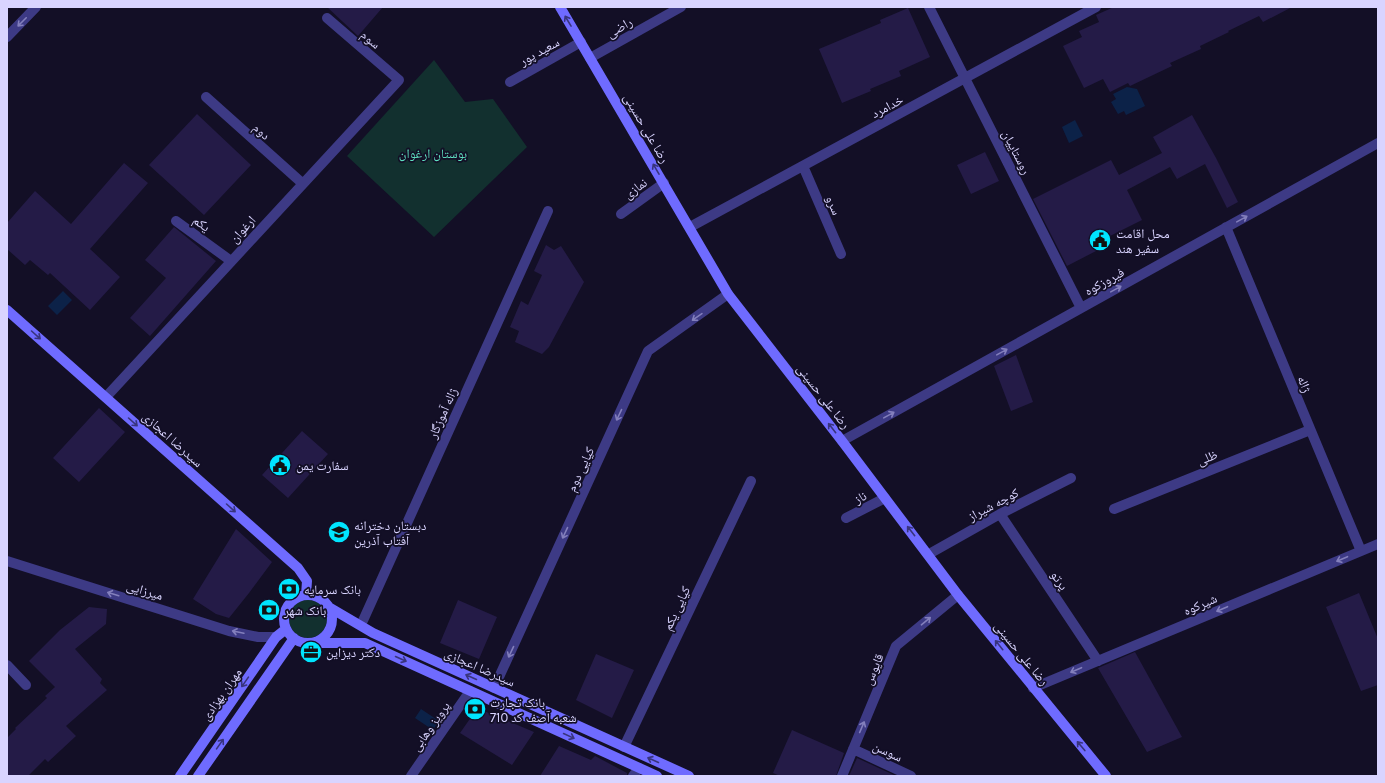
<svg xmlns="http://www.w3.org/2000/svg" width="1385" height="783" font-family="Karla,'Noto Naskh Arabic',sans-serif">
<rect width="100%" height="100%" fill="#130f26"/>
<path fill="#12302f" d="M434 60 465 102 493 99 527 147 434 237 347 156Z
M289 619a19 19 0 1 1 38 0a19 19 0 1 1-38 0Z"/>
<path fill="#0c2248" d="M1127 87 1137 89 1145 106 1126 115 1124 111 1118 114 1111 102 1116 99 1113 94Z
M1075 120 1083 136 1069 143 1062 127Z
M63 291 72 300 57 315 48 306Z
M421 709 439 721 433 730 415 718Z"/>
<path fill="#241b47" d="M327 7H383L358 36Z
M1114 7H1292L1263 22 1259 16 1228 31 1229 32 1200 46 1201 49 1170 63 1172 66 1130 86 1128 83 1110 92 1103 79 1084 88 1063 46 1082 37 1079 31 1099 22 1096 15Z
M908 8 930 57 899 71 901 76 870 89 871 91 842 103 819 49 881 23 880 20Z
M197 114 251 165 204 215 149 165Z
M1192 115 1216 158 1238 202 1227 208 1205 164 1177 179 1170 167 1127 190 1142 220 1092 245 1096 251 1067 266 1033 199 1111 160 1119 175 1162 153 1153 137Z
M985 152 999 181 971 194 957 165Z
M124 163 148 183 90 249 120 277 90 310 50 273 48 275 30 260 25 265 7 249V223L35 191 71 224Z
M174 227 216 261 150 336 130 318 166 278 145 260Z
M546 245 554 250 561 246 584 282 549 347 542 354 515 342 519 331 510 327 521 301 528 305 542 275 534 271Z
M1016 355 1033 402 1011 411 994 366Z
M99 408 125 432 79 482 53 458Z
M302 431 328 454 288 498 262 475Z
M236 529 272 562 249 593 229 618 216 614 193 599Z
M1359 593 1378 639V685L1361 691 1326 607Z
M458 600 497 617 479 659 440 643Z
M89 607 107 609 106 624 75 649 102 679 100 683 107 690 66 726 76 736 48 762 45 759 28 776H7V738L16 729 15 728 47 698 45 696 55 687 29 661 60 630Z
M1135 652 1182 737 1147 752 1098 668Z
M596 654 634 670 612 718 576 700Z
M484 711 534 732 512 765 460 733 474 713Z
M792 730 844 753 836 776H780L773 773Z
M559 746 591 760 595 756 627 773V776H540Z
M857 758 896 776H849Z"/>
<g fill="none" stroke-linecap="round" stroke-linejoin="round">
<path stroke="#3d3a85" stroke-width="10" d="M929 7 1081 308
M7 37 36 7
M590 58 681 7
M510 82 581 42
M206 97 302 183
M803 166 841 254
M621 214 664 183
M176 221 231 261
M690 227 1096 7
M1226 227 1361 551
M106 397 399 80 327 18
M842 441 1378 143
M1114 509 1310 430
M1000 514 1098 661
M846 518 885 498
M929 554 1000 514 1071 478
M7 561 229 631 258 637H276
M361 625 548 211
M7 665 26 685
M494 688 648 351 728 294
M1033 688 1378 544
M624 747 751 481
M853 749 911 776
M411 776 470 691
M633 776 639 768
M842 776 896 646 958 595"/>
<path stroke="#6f6bff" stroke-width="10" d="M560 7 728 294 842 441 958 595 1106 776
M7 310 298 568 307 581 306 595
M284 619a24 24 0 1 1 48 0a24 24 0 1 1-48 0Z
M327 606 373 633 689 776
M312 643H365L657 776
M180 776 276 637 286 629
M198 776 294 638"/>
</g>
<defs><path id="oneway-shaft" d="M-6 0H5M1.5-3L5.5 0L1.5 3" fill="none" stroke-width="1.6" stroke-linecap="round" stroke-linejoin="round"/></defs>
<g stroke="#38347d">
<use href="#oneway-shaft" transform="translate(568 21) rotate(-121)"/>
<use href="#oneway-shaft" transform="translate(656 169) rotate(-120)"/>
<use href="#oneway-shaft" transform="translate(36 335) rotate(42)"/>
<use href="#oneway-shaft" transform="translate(133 422) rotate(42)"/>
<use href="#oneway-shaft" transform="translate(832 428) rotate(-128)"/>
<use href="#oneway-shaft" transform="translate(231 508) rotate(42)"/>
<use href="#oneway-shaft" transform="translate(911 531) rotate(-128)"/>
<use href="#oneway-shaft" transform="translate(999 645) rotate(-129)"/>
<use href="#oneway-shaft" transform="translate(401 659) rotate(24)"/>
<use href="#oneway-shaft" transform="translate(471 677) rotate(-156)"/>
<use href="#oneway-shaft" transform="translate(245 682) rotate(125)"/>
<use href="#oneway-shaft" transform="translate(569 736) rotate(25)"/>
<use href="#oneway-shaft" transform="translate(220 744) rotate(-55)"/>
<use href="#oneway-shaft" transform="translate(1081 746) rotate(-130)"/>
<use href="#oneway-shaft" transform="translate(653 760) rotate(-156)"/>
</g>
<g stroke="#837fbc">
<use href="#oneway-shaft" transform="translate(22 22) rotate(135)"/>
<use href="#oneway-shaft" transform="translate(1242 219) rotate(-29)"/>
<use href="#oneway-shaft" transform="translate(1116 289) rotate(-29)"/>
<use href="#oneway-shaft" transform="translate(697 317) rotate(145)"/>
<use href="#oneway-shaft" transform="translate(1002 352) rotate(-29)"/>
<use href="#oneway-shaft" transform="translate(619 415) rotate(115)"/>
<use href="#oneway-shaft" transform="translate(889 415) rotate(-29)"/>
<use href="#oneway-shaft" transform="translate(565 533) rotate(115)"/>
<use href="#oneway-shaft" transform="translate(1342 559) rotate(157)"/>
<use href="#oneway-shaft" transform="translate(113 594) rotate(-163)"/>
<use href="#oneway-shaft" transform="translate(1222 609) rotate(157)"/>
<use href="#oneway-shaft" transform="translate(926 621) rotate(-40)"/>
<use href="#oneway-shaft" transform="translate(238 632) rotate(-168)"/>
<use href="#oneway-shaft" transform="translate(511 652) rotate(115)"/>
<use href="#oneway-shaft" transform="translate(1076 670) rotate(157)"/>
<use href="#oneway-shaft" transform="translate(862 727) rotate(-67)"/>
</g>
<defs>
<g id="civic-disc" transform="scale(1.15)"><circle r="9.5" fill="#00e5ff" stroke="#130f26"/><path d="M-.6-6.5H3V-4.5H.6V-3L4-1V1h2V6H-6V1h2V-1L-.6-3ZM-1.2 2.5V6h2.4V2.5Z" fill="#111"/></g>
<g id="school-disc" transform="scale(1.15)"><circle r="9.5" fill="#00e5ff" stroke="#130f26"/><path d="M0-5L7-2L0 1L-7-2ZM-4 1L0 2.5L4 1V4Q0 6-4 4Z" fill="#111"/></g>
<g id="bank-disc" transform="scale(1.15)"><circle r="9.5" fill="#00e5ff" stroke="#130f26"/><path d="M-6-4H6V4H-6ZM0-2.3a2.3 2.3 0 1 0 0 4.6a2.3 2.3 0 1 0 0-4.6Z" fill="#111"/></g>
<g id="office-disc" transform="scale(1.15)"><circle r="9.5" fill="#00e5ff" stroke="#130f26"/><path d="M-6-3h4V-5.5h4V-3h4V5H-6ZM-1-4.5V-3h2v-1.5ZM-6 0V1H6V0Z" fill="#111"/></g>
</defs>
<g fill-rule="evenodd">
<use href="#civic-disc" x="1100" y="240"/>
<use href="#civic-disc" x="280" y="465"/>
<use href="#school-disc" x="339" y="532"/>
<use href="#bank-disc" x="289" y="589"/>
<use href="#bank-disc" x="269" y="610"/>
<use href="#office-disc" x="311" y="652"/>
<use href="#bank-disc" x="475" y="709"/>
</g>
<g text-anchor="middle" stroke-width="3.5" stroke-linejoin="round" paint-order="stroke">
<g font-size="13" fill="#d9d4ff" stroke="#130f26">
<text transform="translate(619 27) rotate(-30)" y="5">راضی</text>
<text transform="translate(371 39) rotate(40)" y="5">سوم</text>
<text transform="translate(539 51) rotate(-29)" y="5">سعید پور</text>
<text transform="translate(887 106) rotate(-28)" y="5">خدامرد</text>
<text transform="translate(647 128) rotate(60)" y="5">رضا علی حسینی</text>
<text transform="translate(262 131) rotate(42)" y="5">دوم</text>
<text transform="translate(1017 152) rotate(63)" y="5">روستاییان</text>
<text transform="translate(635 188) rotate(-36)" y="5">نمازی</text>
<text transform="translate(834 205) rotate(67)" y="5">سرو</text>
<text transform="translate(202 223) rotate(36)" y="5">یکم</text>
<text transform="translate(242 229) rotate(-48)" y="5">ارغوان</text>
<text transform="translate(1104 281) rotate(-29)" y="5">فیروزکوه</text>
<text transform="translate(1305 384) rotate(68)" y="5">ژاله</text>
<text transform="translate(824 396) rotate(52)" y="5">رضا علی حسینی</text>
<text transform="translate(442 413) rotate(-66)" y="5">ژاله آموزگار</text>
<text transform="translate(173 439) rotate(42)" y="5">سیدرضا اعجازی</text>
<text transform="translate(1207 457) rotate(-22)" y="5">ظلی</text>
<text transform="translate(580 469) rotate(-65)" y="5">کیایی دوم</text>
<text transform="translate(860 497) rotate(-28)" y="5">ناز</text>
<text transform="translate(993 504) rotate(-28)" y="5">کوچه شیراز</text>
<text transform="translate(1060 580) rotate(56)" y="5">پرتو</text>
<text transform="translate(145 590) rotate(17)" y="5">میرزایی</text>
<text transform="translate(1200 604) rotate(-23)" y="5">شیرکوه</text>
<text transform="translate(676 608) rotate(-65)" y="5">کیایی یکم</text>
<text transform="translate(1022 653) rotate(51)" y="5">رضا علی حسینی</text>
<text transform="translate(480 667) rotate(24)" y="5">سیدرضا اعجازی</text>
<text transform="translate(873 669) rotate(-67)" y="5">قایوس</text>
<text transform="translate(221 694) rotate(-55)" y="5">مهران بهزادی</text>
<text transform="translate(430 726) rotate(-55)" y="5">پرویز وهابی</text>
<text transform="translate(888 751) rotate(25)" y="5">سوسن</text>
</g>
<g font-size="13" fill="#5fe0c0" stroke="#130f26">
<text x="433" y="158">بوستان ارغوان</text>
</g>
<g font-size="13" fill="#d9d4ff" stroke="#130f26" text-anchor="start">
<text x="1116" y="238">محل اقامت<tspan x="1116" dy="15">سفیر هند</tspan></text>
<text x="296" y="470">سفارت یمن</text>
<text x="354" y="530">دبستان دخترانه<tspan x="354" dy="15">آفتاب آذرین</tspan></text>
<text x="304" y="594">بانک سرمایه</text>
<text x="284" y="615">بانک شهر</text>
<text x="326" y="657">دکتر دیزاین</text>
<text x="490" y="707">بانک تجارت<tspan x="490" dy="15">شعبه آصف کد 710</tspan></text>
</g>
</g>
<rect width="1385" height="783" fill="none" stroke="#d9d4ff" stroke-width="16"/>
</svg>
